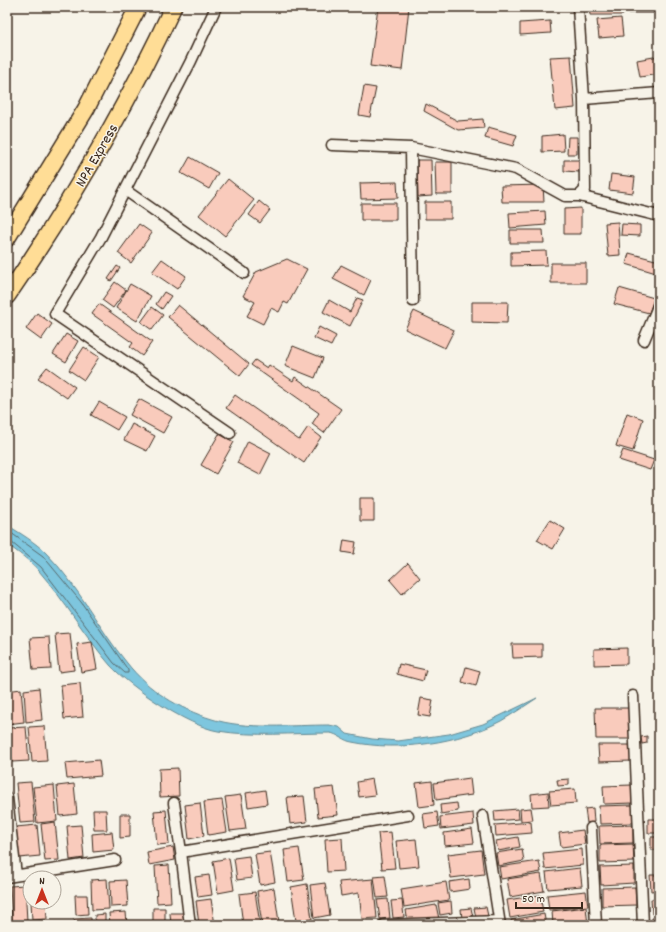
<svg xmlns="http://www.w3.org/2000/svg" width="666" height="932" font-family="Dekko,sans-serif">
<rect width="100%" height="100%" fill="#f7f3e8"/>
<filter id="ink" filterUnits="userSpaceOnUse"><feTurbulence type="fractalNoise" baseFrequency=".025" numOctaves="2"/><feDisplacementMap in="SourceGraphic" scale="8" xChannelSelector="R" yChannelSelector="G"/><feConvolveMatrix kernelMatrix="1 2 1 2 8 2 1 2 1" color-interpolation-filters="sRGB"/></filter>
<g filter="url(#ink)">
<path fill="#7ec6de" stroke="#638891" d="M7 525C20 533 35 542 46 553 79 586 98 628 127 663 148 690 179 709 212 719 245 730 294 725 329 725L339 727 347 734 372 739 398 741 449 734 483 724 537 698C525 706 513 714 501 721 459 743 399 752 352 742 344 741 338 734 330 733 293 733 254 737 218 731 188 726 131 688 110 665 85 636 65 601 39 571 31 561 17 552 7 544Z"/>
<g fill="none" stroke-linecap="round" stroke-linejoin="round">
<path stroke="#56686b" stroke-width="1" d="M7 530 43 556 81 602 128 670V673H125L114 663 41 567 11 542 7 541"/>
</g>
<path fill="#f9cbbc" stroke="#3b2a1e" d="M378 7H409L402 70 370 66Z
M589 7H622L623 15H590Z
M629 7H659V13H629Z
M621 18 623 36 599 38 597 20Z
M550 21 551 33 520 35V23Z
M571 56 575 108 555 110 550 57Z
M659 56V74L640 77 637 60Z
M364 86 376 88 370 117 359 115Z
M426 104 458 121 483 119 484 128 458 130 424 111Z
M488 127 517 135 513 146 485 138Z
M563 134 564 151 542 152V136Z
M568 137H577V154H567Z
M190 157 218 173 209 189 181 173Z
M417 160H431L432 196 418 197Z
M564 160H580L579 172 564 171Z
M435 162H452V194H436Z
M611 174 635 177 633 193 609 190Z
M228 179 254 200 225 236 199 215Z
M397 182 398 198 361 199 360 183Z
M543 185 544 202H502L501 186Z
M259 201 270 210 260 223 249 215Z
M425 202H451V219H425Z
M361 203H396V220H361Z
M581 208V234H564V209Z
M545 211 546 225 510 228 509 213Z
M618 222 620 255 608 256 605 223Z
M139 224 152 233 131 263 118 253Z
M622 224 640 225V236L621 235Z
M510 230H543L544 243H510Z
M546 251 547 265 511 266V252Z
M629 253 659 261 656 273 626 264Z
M162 259 186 276 177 289 152 272Z
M287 259 307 269 288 304 284 302 279 312 271 308 263 324 247 316 255 302 243 296 256 272Z
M551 263H586V283H551Z
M341 265 371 280 364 295 333 279Z
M117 266 120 268 111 281 108 279Z
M115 282 126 290 113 308 102 300Z
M130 284 151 296 137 321 116 308Z
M619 288 654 298 649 313 614 304Z
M164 292 171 296 162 309 156 304Z
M357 298 363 300 350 326 323 312 329 300 350 312Z
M472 302H508L507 323 472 322Z
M99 304 152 342 142 356 130 347 133 343 92 314Z
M178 305 249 364 240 376 168 317Z
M152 307 163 315 152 330 141 322Z
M414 311 454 330 445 348 405 329Z
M37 313 52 324 41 340 26 329Z
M319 327 336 336 331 346 314 338Z
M66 334 78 341 66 362 53 354Z
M293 346 323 358 315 378 285 366Z
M84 347 99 357 84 380 69 370Z
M255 360 267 368 269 365 293 381 295 377 341 409 324 433 312 424 319 413 251 365Z
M47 367 75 387 67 398 38 378Z
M235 395 299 440 308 427 321 437 304 463 226 408Z
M139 399 172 417 163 433 130 415Z
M99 402 125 417 117 430 91 415Z
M627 413 643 419 633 451 616 446Z
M132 424 155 436 147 451 124 440Z
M219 434 234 442 216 474 201 465Z
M248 441 271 453 260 475 237 463Z
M623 450 654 460 650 470 619 460Z
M360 498H374V521H360Z
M550 520 565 529 553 549 537 540Z
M344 540 356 542 354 554 342 552Z
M408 563 420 578 402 594 390 580Z
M70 633 74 670 59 672 55 634Z
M49 637 51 669 33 670 30 638Z
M92 642 97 669 81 672 77 644Z
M512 644H542V657L513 658Z
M627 648V664L594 665V649Z
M399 664 426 670 423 681 397 674Z
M466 667 480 671 476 686 462 682Z
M80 683 83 717 64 719 61 685Z
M39 688 42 720 26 722 24 690Z
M21 689 24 722 7 724V691Z
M421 698 433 700 430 717 418 715Z
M595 708H630V739H596Z
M44 726 47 761 32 762 29 727Z
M26 727 29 761 12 762 9 728Z
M647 736V743L642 744 641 737Z
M598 745H631V761L599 762Z
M99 760 101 776 67 779 65 763Z
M178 768 179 796 160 797 159 769Z
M470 778 472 795 436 800 434 783Z
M372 779 375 795 359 797 357 782Z
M569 779V785L558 786 557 780Z
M432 781 434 805 419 807 416 783Z
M31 782 35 822 20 823 16 783Z
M74 784 77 814 60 816 57 786Z
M54 785 57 821 37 823 33 787Z
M632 785 633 803 604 804 603 786Z
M334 787 338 815 318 817 315 789Z
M575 789 576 803 551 805 549 791Z
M265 790 267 804 248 807 246 793Z
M548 792 549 806 532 807 531 794Z
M241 795 246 829 230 831 225 797Z
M304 796 307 822 290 824 287 797Z
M222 800 227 832 208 835 204 802Z
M200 803 204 836 189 839 185 805Z
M457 803 458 811 441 814 440 805Z
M633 805V823L600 824 599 806Z
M531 808 533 820 521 821 520 809Z
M593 808 594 822 587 823 585 809Z
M518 809 519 819 495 821 494 811Z
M93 810H106L107 830H94Z
M166 810 169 844 157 845 154 811Z
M437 812 439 826 425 828 423 814Z
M473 813 474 825 441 829 440 817Z
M120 814H130V837L120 838Z
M648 819H659V833H648Z
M55 822 59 860 45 861 41 824Z
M531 822 532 833 496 836 495 825Z
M37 825 40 856 19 858 16 827Z
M81 825 84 858 70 860 67 826Z
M633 825V843L600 844 599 826Z
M472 829 474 843 445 846 444 833Z
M583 830 585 844 561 847 559 833Z
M112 832 114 850 93 852 92 834Z
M391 832 395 868 382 869 378 833Z
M518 837 520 847 498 851 496 841Z
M651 837H659V850H651Z
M342 838 344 871 327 872 325 839Z
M416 839 419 866 399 868 396 841Z
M633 844 634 862 600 863V845Z
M173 847 175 860 149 865 147 852Z
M299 848 304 880 288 882 284 850Z
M522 849 524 861 498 866 496 853Z
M582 849 583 865 545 869 543 853Z
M481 850 484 874 451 878 448 854Z
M270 852 275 882 260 885 255 854Z
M249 856 252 878 237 880 234 858Z
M229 858 234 890 218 893 213 861Z
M539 861 541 872 501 879 499 867Z
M169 865 171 902 157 903 155 866Z
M634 866V883L601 885 600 867Z
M580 868 582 886 548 889 546 872Z
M541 874 544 891 510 897 507 879Z
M209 875 212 895 198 897 195 877Z
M650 875H659V890L651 891Z
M385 876 388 897 377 898 374 877Z
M107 879 109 909 92 910 91 880Z
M373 879 377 918 362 919 359 893 341 896 339 882Z
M469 879 470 889 450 892 449 882Z
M126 880 128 906 111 907 110 881Z
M446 882 449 900 404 907 401 889Z
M325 883 330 915 314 918 310 885Z
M307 884 312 919 296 921 291 887Z
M25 885 27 921 12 922 10 886Z
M635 887 636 905 602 906V888Z
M274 888 279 922 262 924 257 891Z
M586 891 588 906 549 910 547 895Z
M255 892 260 924 243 925 239 894Z
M75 895H87L88 914 76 915Z
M540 895 543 912 510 918 507 900Z
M211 899 215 925H199L196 901Z
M388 899 390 918 380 919 377 900Z
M651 899H659V914H652Z
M402 900 404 917 393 918 391 901Z
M451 901 452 913 440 915 438 903Z
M31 902H46L47 919 32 920Z
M436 905 439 919 408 924 406 910Z
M486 907 488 916 476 918 474 908Z
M586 907 588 925H553L552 911Z
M153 908H165V925H153Z
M471 908 473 917 462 919 461 909Z
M126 912 127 925H110L109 913Z
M170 913H183L184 925H171Z
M105 914V925H95V915Z
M544 914 546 925H512L511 920Z
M91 918V925H75L74 919Z
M652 918H659V925H652Z
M605 923H633V925H605Z"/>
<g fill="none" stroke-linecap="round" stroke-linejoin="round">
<g stroke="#3b2a1e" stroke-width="13">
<path id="street" d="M216 7 191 61 101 237 55 314 230 433
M584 99 659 93
M332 145 411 148
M125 190 244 273
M579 196 659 216
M413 301 411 148 516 169 565 196H579L585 190 584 99 578 7
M644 340 659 304
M633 696 643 925
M7 798 16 875
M174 803 181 852 408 815
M483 816 500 925
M591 828 596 925
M181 852 190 925
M7 877 115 860
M384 925 499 921"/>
</g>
<g stroke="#3b2a1e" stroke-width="19">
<path id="primary" d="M7 238 86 109 138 7
M7 296C70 204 126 108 173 7"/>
</g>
<use href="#street" stroke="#f7f3e8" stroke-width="10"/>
<use href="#primary" stroke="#ffdd96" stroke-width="16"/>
</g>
</g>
<g text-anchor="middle" stroke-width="3" stroke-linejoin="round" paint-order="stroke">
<g font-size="15" fill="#3b2a1e" stroke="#f7f3e8">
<text transform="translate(96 155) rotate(-60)" y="5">NPA Express</text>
</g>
</g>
<rect width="666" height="932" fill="none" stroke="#f7f3e8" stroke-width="24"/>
<rect x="12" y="12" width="642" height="908" fill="none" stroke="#3b2a1e" stroke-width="1.5" filter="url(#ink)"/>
<g transform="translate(42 890)"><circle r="19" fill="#f7f3e8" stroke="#aca397"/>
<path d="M0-3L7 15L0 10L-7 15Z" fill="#c8321e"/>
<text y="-6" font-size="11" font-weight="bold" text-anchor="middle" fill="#3b2a1e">N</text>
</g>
<path d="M516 902v6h66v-6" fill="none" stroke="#3b2a1e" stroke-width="2"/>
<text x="522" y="902" font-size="12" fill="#3b2a1e" stroke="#f7f3e8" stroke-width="3" paint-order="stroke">50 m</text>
</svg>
